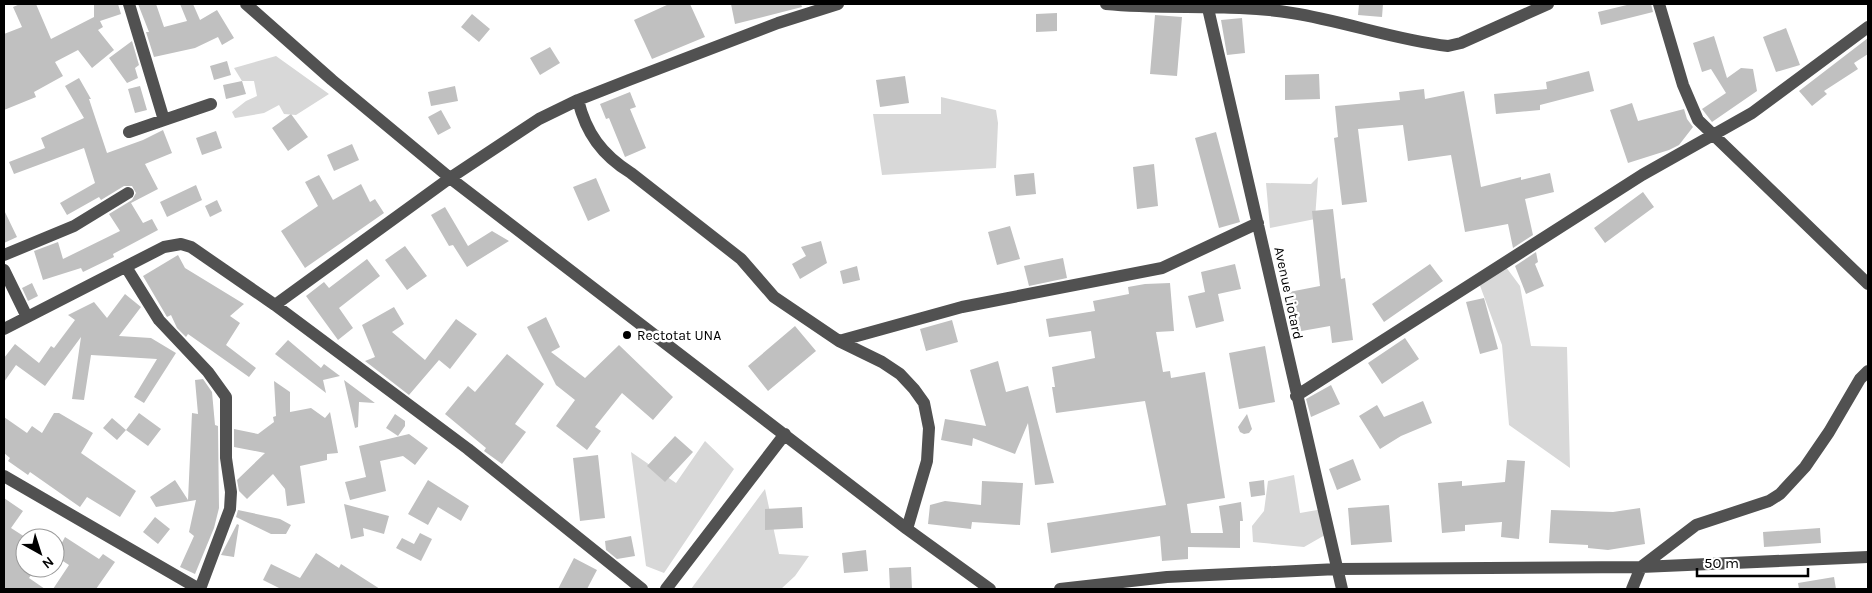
<svg xmlns="http://www.w3.org/2000/svg" width="1872" height="593" font-family="Karla,sans-serif">
<rect width="100%" height="100%" fill="#fff"/>
<path fill="#d8d8d8" d="M276 56 329 94 296 115 284 114 279 105 264 113 235 118 232 112 246 101 257 96 254 81H242L234 68Z
M941 97 996 110 998 123 996 168 882 175 873 114H941Z
M1318 177 1315 219 1270 228 1266 183 1311 184Z
M1503 263 1520 286 1531 346 1567 347 1570 468 1509 425 1502 345 1479 283Z
M705 441 734 469 664 573 646 566 631 452 676 483Z
M1294 475 1300 513 1323 509 1325 535 1304 547 1253 542 1252 526 1264 511 1268 481Z
M765 489 779 554 809 556 795 576 781 589H691Z"/>
<path fill="#c0c0c0" d="M20 4H36L51 39 94 17V4H118L121 14 100 21 103 27 98 30 114 50 92 68 78 50 55 62 63 76 34 92 36 97 4 110V34L22 27 13 7Z
M138 4H156L164 27 187 21 180 4H193L200 20 217 10 234 38 222 45 218 37 195 48 154 57 146 32H149Z
M669 4H690L705 37 652 59 634 20Z
M731 4H801L802 7 735 24Z
M1359 4H1383L1382 17 1358 15Z
M1631 4H1651L1653 12 1601 25 1598 12Z
M1057 13V31L1036 32V14Z
M472 14 490 29 479 42 461 27Z
M1155 15 1182 17 1177 76 1150 74Z
M1242 18 1245 53 1227 55 1221 20Z
M1786 28 1800 65 1776 72 1763 37Z
M1714 36 1727 78 1741 68 1753 69 1757 91 1712 122 1702 109 1726 93 1711 69 1702 72 1693 43Z
M1868 38V54L1854 63 1858 69 1824 91 1827 94 1812 106 1799 91Z
M132 41 139 65 135 68 138 78 127 83 109 58Z
M550 47 560 63 540 75 530 58Z
M227 61 231 75 214 80 210 66Z
M1589 71 1594 91 1540 105V110L1496 114 1494 94 1547 89 1546 82Z
M1319 74 1320 99 1285 100V75Z
M905 76 909 103 880 107 876 80Z
M79 78 91 99H89L107 153 143 140 163 130 172 153 145 164 158 189 131 203 143 223 152 219 158 230 113 254 114 257 83 272 81 268 43 280 34 251 58 242 63 259 120 231 109 214 132 200 136 193 132 186H124L101 200 99 197 67 215 60 203 95 183 84 148 14 174 9 162 45 148 41 138 84 118 65 86Z
M242 81 246 94 226 99 223 85Z
M140 86 147 110 135 113 128 89Z
M455 86 458 101 431 106 428 92Z
M1424 89 1425 99 1464 91 1481 187 1521 177V180L1550 173 1554 192 1525 199 1533 235 1513 248 1508 224 1465 232 1451 155 1408 161 1403 125 1358 129 1367 202 1342 205 1334 138 1338 137 1335 106 1400 100 1399 92Z
M630 92 636 107 630 109 646 148 625 157 609 118 606 119 600 104Z
M1632 103 1638 121 1684 109 1687 119 1693 127 1679 145 1669 150 1628 163 1610 110Z
M441 110 451 128 438 135 428 117Z
M291 114 308 137 288 151 272 128Z
M216 131 222 148 202 155 196 138Z
M1216 132 1240 222 1219 228 1195 138Z
M352 144 359 160 334 171 327 155Z
M1154 164 1158 206 1137 209 1133 167Z
M1034 173 1036 194 1016 196 1014 175Z
M319 175 333 200 361 184 370 202 375 199 384 213 305 268 281 231 318 206 305 182Z
M596 178 610 211 588 221 573 187Z
M196 185 202 200 167 217 160 202Z
M1643 192 1654 207 1605 243 1594 228Z
M217 200 222 211 210 217 205 206Z
M445 207 468 246 492 231 509 241 467 267 453 245 449 246 431 215Z
M1333 209 1341 279 1345 278 1353 340 1332 343 1330 326 1296 332 1289 292 1320 286 1312 211Z
M4 210 17 237 4 243Z
M1010 226 1020 259 997 265 988 232Z
M821 241 827 263 800 279 792 264 806 256 801 247Z
M405 246 427 276 407 290 385 260Z
M1536 252 1538 262 1535 264 1544 286 1526 294 1515 266Z
M178 255 185 268 244 304 230 316 240 323 226 345 256 368 249 377 188 334 186 337 177 328 171 315 167 317 143 276Z
M1063 258 1067 278 1029 286 1024 266Z
M367 259 380 276 339 308 353 328 338 340 306 296 324 282 329 288Z
M1235 264 1241 289 1218 294 1224 321 1196 328 1188 296 1205 292 1201 272Z
M1430 264 1443 281 1384 322 1372 304Z
M857 266 860 280 843 284 840 271Z
M32 283 38 296 28 301 22 288Z
M1170 283 1174 331 1156 332 1163 372 1170 371 1171 378 1205 372 1225 498 1187 504 1191 533H1223L1219 506 1241 502 1243 521H1240V548L1188 547V559L1162 561 1160 536 1051 553 1047 523 1166 505 1145 401 1056 413 1052 387H1055L1052 367 1095 358 1091 331 1049 337 1046 319 1095 311 1093 301 1129 294 1128 287 1145 284Z
M125 294 141 307 119 336 151 338 176 353 144 403 134 397 157 359 91 355 84 400 72 399 81 337 45 386 16 365 4 382V358L15 344 39 363 51 346 54 348 75 320 68 315 94 302 107 318Z
M1484 298 1498 349 1480 354 1466 302Z
M394 307 404 324 392 332 425 360 456 319 477 334 450 369 439 360 409 395 365 361 375 357 362 325Z
M546 317 560 347 551 352 585 378 619 345 673 397 653 420 622 393 595 427 601 431 587 450 556 426 575 400 556 385 527 327Z
M952 320 958 342 926 351 920 329Z
M795 326 816 351 768 391 748 366Z
M1405 338 1419 359 1382 384 1368 363Z
M288 340 321 368 324 364 340 376 323 380 326 393 275 354Z
M1265 346 1275 402 1239 409 1229 353Z
M507 354 544 384 515 424 526 432 502 464 484 451 486 448 445 414 468 386 475 392Z
M998 361 1006 392 1028 386 1054 483 1035 485 1028 423 1015 454 973 438 972 446 941 440 945 419 986 426 970 370Z
M203 379 212 392 215 425 218 426 219 508 214 528 195 574 180 567 194 536 189 532 196 500 156 507 150 497 175 480 188 500 192 413 198 414 195 380Z
M344 380 375 403 359 402 358 427 355 428Z
M274 381 290 392V412L311 408 325 418 330 412 338 453 327 454V460L300 466 305 503 287 506 285 489 273 474 247 499 239 491 237 480 265 453 234 447V429L258 434 274 422 273 417 276 416Z
M1331 385 1340 404 1311 417 1306 399Z
M1423 401 1432 423 1401 436 1380 449 1359 416 1377 405 1384 417Z
M54 413H59L93 433 81 453 136 491 120 517 87 497 80 507 30 472 28 475 8 461 10 458 4 453V417L27 433 32 426 42 433Z
M139 413 161 429 148 446 126 430Z
M395 414 405 421V426L398 436 386 428Z
M1247 414 1252 429 1249 433 1244 434 1240 432 1238 427Z
M112 418 126 430 117 440 103 428Z
M409 434 428 448 415 465 403 456 380 461 386 491 350 500 345 482 366 477 359 446Z
M675 436 693 452 665 482 647 466Z
M598 455 605 518 580 521 573 458Z
M1353 459 1361 480 1337 490 1329 469Z
M1507 460 1525 461 1519 539 1501 537 1502 522 1465 525V531L1442 533 1438 483 1462 481V486L1505 482Z
M428 480 469 506 461 521 438 507 428 525 408 514Z
M1264 480 1265 495 1251 497 1249 482Z
M982 481 1023 483 1020 525 972 522 971 529 928 524 930 505 945 501 981 505Z
M4 498 23 511 11 528 25 537V568H36L29 578 45 589H4Z
M344 504 389 516 384 534 363 528 364 536 351 539Z
M1389 505 1392 542 1351 545 1348 508Z
M802 507 803 528 765 530V509Z
M1640 508 1645 544 1608 550 1588 548V545L1549 543 1551 510 1613 512Z
M238 510 280 519 291 525 286 534H271L236 517Z
M155 517 170 529 158 544 143 532Z
M237 524 239 525 234 557 221 555Z
M1820 528 1821 543 1764 547 1763 532Z
M420 533 432 539 421 561 396 548 402 538 414 544Z
M631 536 635 556 617 559 606 550 605 541Z
M65 537 99 559 103 554 115 562 96 589H53L69 565 55 556Z
M866 550 868 571 844 573 842 553Z
M316 553 339 568 341 564 380 589H281L263 580 271 564 300 578Z
M574 558 597 570 587 589H558Z
M911 567 912 589H890L889 568Z
M1834 577 1836 589H1799L1798 583Z"/>
<g fill="none" stroke-linecap="round" stroke-linejoin="round">
<path stroke="#515151" stroke-width="12" d="M129 4 164 120 211 104
M246 4 332 80 450 178 907 529 990 589
M1106 4C1168 10 1231 3 1292 13 1344 21 1395 40 1448 46L1461 43 1548 4
M1207 4 1342 589
M1659 4 1683 85 1698 120 1868 284
M578 100C586 133 602 155 631 173L741 259 774 297 839 341 882 362 900 374 914 389 924 403 929 428 927 461 907 529
M129 132 164 120
M4 255 74 226 128 193
M126 267 159 320 208 372 226 397V458L231 492 230 509 200 589
M4 270 27 317
M275 305 450 178 539 119 578 100 629 80 778 23 838 4
M4 329 164 247 181 244 191 247 275 305 468 449 642 589
M839 341 962 307 1162 268 1258 223
M1296 396 1642 175 1752 113 1868 27
M4 476 199 589
M666 589 785 434
M1060 589 1167 577 1338 569 1641 567 1868 557
M1632 589 1641 567 1696 525 1769 501 1780 494 1805 467 1829 432 1860 379 1868 371"/>
</g>
<circle fill="#000" stroke="#fff" stroke-width="2" cx="627" cy="335" r="5"/>
<g text-anchor="middle" stroke-width="5" stroke-linejoin="round" paint-order="stroke">
<g font-size="14" fill="#000" stroke="#fff">
<text transform="translate(1289 293) rotate(78)" y="5">Avenue Liotard</text>
</g>
<g font-size="14" fill="#000" stroke="#fff" text-anchor="start">
<text x="637" y="340">Rectotat UNA</text>
</g>
</g>
<rect width="1872" height="593" fill="none" stroke="#000000" stroke-width="10"/>
<g transform="translate(40 553) rotate(141)"><circle r="24" fill="#ffffff" stroke="#999999"/>
<path d="M0-4L9 19L0 12L-9 19Z" fill="#000000"/>
<text y="-8" font-size="14" font-weight="bold" text-anchor="middle" fill="#000000">N</text>
</g>
<path d="M1697 568v8h111v-8" fill="none" stroke="#000000" stroke-width="2.5"/>
<text x="1704" y="568" font-size="15" fill="#000000" stroke="#ffffff" stroke-width="4" paint-order="stroke">50 m</text>
</svg>
